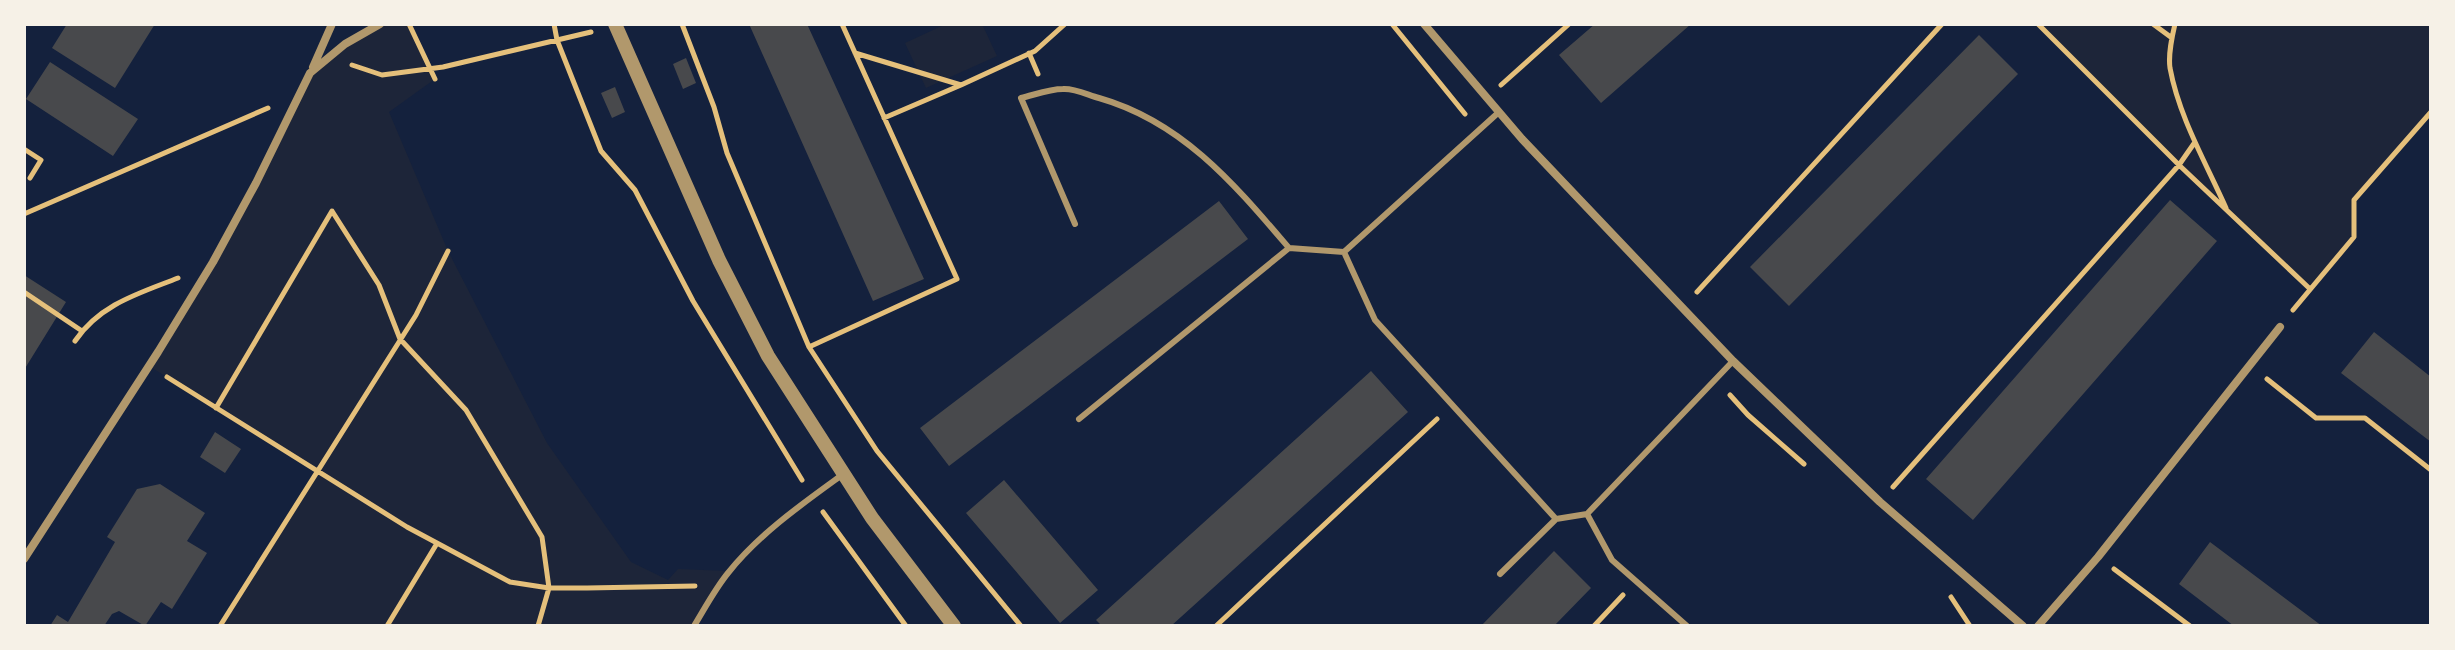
<svg xmlns="http://www.w3.org/2000/svg" width="2455" height="650" font-family="Signika,sans-serif">
<rect width="100%" height="100%" fill="#14213d"/>
<path fill="#1d2539" d="M380 24H409L435 79 389 112 448 251 547 443 631 562 668 580 678 569 729 571 693 626H220L318 471 149 366 213 262 310 73Z
M946 24H982L997 56 926 88 905 43Z
M2039 24H2431V111L2354 199V237L2309 288 2179 165Z"/>
<path fill="#48494c" d="M67 24H155L115 88 52 48Z
M749 24H807L924 279 873 301Z
M1595 24H1691L1601 103 1559 55Z
M1979 35 2018 74 1789 306 1750 267Z
M686 58 696 83 683 89 673 64Z
M50 62 138 119 113 156 26 99Z
M615 87 625 112 612 118 601 93Z
M2170 200 2217 241 1973 520 1926 479Z
M1219 201 1248 239 949 466 920 428Z
M24 275 66 302 24 370Z
M2374 332 2431 377V442L2341 373Z
M1371 371 1408 412 1171 626H1102L1096 620Z
M215 432 241 449 225 473 200 457Z
M1004 480 1098 590 1060 623 966 513Z
M160 484 205 513 187 541 207 553 172 609 161 602 145 626 119 611 112 614 104 626H50L57 615 68 622 115 542 107 537 137 489Z
M2210 542 2322 626H2234L2179 584Z
M1554 551 1591 588 1554 626H1481Z"/>
<g fill="none" stroke-linecap="round" stroke-linejoin="round">
<path stroke="#e5c07b" stroke-width="5" d="M409 24 435 79
M554 24 557 40 601 151 635 190 693 301 802 480
M682 24 714 107 727 153 809 347 877 451 1021 626
M1392 24 1465 114
M2038 24 2179 165 2309 288
M2153 24 2172 38
M2175 24C2172 37 2168 54 2170 68 2179 117 2206 163 2226 208
M855 53 961 85 884 118
M1029 53 1038 74
M352 65 382 75 443 67 591 32
M961 85 1035 51 1065 24
M1501 85 1569 24
M24 149 41 160 30 178
M24 214 268 108
M24 292 82 331
M1697 292 1942 24
M2293 310 2354 237V200L2431 112
M75 341C100 304 140 293 178 278
M809 347 957 279 842 24
M167 377 407 527 510 582 549 588H587L695 586
M2267 379 2316 418H2365L2431 470
M1730 395 1748 415 1804 464
M216 408 332 211 379 285 400 339 466 410 542 537 549 588 538 626
M1893 487 2179 165 2195 142
M823 512 906 626
M2114 569 2190 626
M1951 597 1970 626
M220 626 416 315 448 251
M387 626 436 545
M1216 626 1437 419
M1594 626 1623 595"/>
<path stroke="#b1986c" stroke-width="6" d="M1075 224 1021 98C1034 95 1049 89 1063 89 1074 88 1088 95 1099 98 1183 122 1235 185 1289 248L1344 252 1499 112
M1344 252 1375 320 1556 519 1500 574
M1079 419 1289 248
M1587 514 1612 560 1687 626
M1556 519 1587 514 1733 361
M694 626C705 608 715 589 728 573 759 534 802 504 842 475"/>
<path stroke="#b1986c" stroke-width="8" d="M1424 24 1522 139 1733 361 1880 502 2023 626
M313 67 332 24
M24 559 158 352 213 262 256 183 310 73 345 44 380 24
M2038 626 2098 557 2280 327"/>
<path stroke="#b1986c" stroke-width="14" d="M615 24 719 260 768 356 872 518 954 626"/>
</g>
<rect width="2455" height="650" fill="none" stroke="#f6f1e7" stroke-width="52"/>
</svg>
